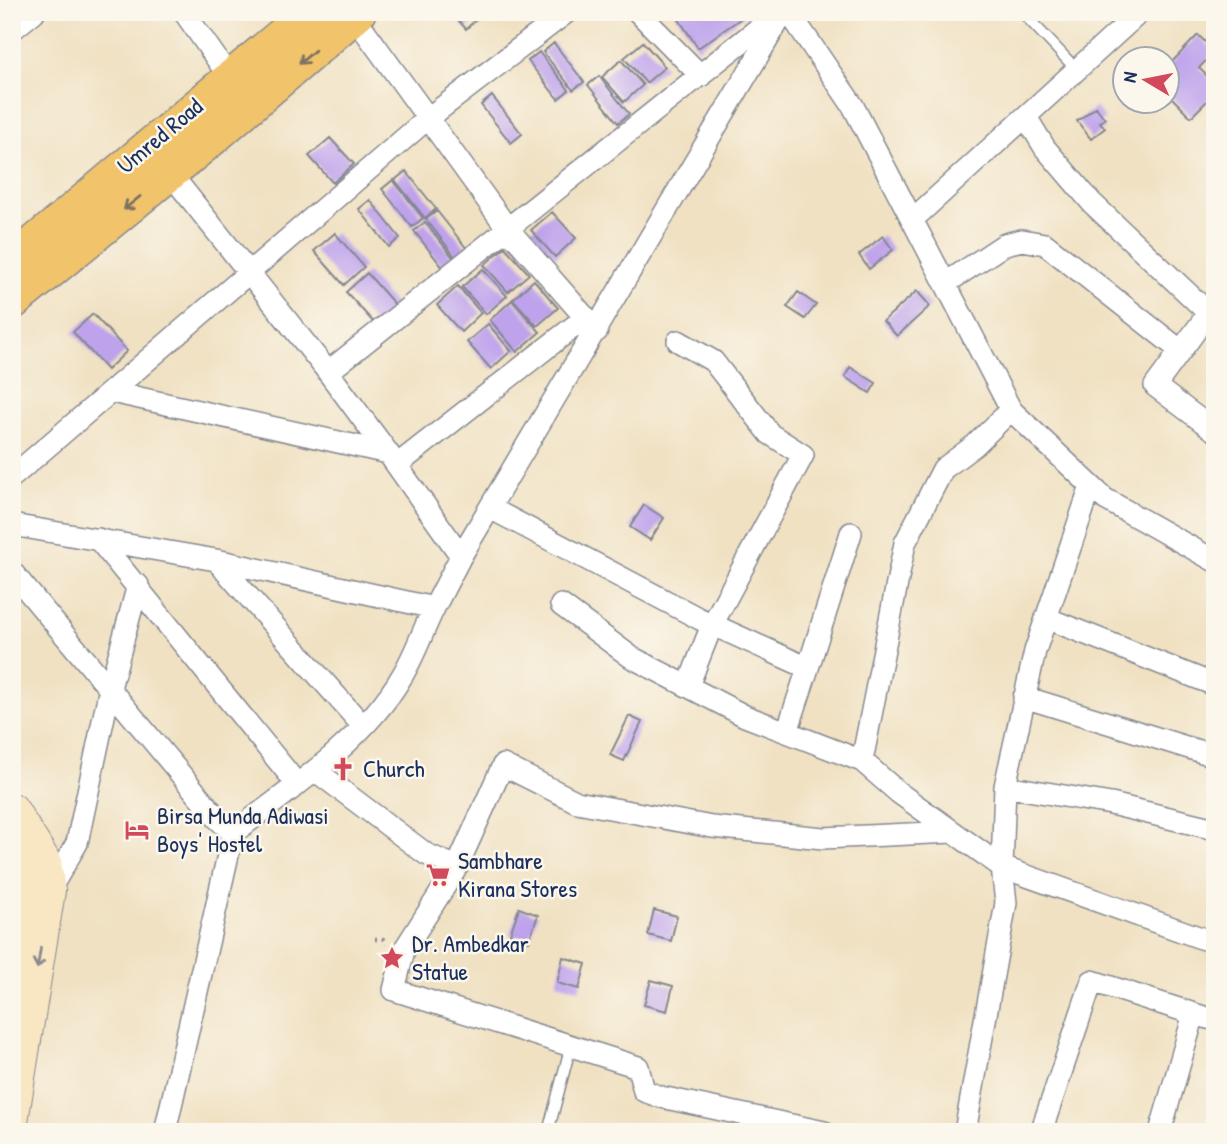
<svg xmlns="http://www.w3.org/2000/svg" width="1227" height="1144" font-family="'Patrick Hand',sans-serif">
<rect width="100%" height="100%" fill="#fbf7ec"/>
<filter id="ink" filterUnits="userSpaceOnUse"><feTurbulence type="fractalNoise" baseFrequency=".0143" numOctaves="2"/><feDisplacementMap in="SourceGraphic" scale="14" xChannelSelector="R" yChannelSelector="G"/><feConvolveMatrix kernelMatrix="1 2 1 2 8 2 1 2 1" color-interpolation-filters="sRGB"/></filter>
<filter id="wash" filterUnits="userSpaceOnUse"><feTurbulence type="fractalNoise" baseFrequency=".00686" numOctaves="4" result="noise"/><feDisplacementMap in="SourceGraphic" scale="28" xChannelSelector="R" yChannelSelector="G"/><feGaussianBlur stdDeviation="1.57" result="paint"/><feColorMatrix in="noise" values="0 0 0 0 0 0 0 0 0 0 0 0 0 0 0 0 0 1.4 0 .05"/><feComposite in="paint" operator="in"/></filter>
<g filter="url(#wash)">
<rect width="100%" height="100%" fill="#f0e1c2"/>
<g id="blocks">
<path fill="#bea2ec" d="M451 12H484L466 29Z
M674 12H750L698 48Z
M1198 35 1215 51 1199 68 1215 84V93L1191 117 1168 94V85L1172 80 1168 76V66Z
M643 42 665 67 646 83 624 58Z
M554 43 584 82 573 90 543 52Z
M539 52 569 90 558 99 528 61Z
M621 60 643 85 624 102 602 77Z
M599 76 629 114 618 123 588 85Z
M492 96 522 134 511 143 481 105Z
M1096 107 1105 119 1100 122 1105 128 1091 139 1077 121Z
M330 138 354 164 333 183 309 156Z
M406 171 436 209 425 218 395 180Z
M393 180 423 218 412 227 382 189Z
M370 200 400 238 389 247 359 209Z
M437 211 467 249 456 258 426 219Z
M552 212 576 238 555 257 531 230Z
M425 222 455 260 444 269 414 231Z
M335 233 364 267 344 285 314 251Z
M883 236 893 250 869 269 859 255Z
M505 247 529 274 508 292 484 265Z
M483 269 507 296 486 314 462 287Z
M367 273 397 307 376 325 346 292Z
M534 280 558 308 537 326 513 299Z
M458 286 481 313 461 332 437 305Z
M917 291 930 306 897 336 883 321Z
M798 292 816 305 805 319 787 307Z
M512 300 540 332 517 352 490 320Z
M93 314 127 351 107 370 73 332Z
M488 324 511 351 491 369 467 342Z
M850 367 876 383 870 393 845 377Z
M644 505 664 518 650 540 630 527Z
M629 716 642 722 624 761 610 755Z
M519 908 538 915 529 941 510 934Z
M654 910 677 916 671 941 648 935Z
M563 957 586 964 579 989 557 983Z
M651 980 673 986 667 1011 644 1005Z"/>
</g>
</g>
<g filter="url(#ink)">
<use href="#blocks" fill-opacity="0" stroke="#868890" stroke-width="2"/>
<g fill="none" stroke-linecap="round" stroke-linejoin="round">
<g stroke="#868890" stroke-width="13">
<path id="lane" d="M1022 12 1077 70
M548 1132 571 1045"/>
</g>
<g stroke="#868890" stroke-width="24">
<path id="street" d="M184 12 230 78
M638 12 701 76
M789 12 853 106 1011 410 975 445 943 469 905 543 862 761 899 793 1002 867 1006 903 965 1132
M354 16 508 229 597 331
M12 30 34 12
M1026 117 1045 148 1092 203 1215 319
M170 173 328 372
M912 220 1140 12
M946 283 1005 244 1022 240 1045 244 1181 351
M1208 314 1155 386 1215 431
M678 341 713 361 770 434 803 455 712 625 688 686
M112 392 388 453 461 556
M1011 410 1105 499 1215 561
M388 453 328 372 779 12
M397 465 586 317
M12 477 427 119 567 12
M1091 486 1035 651 1005 786 1002 867 1215 943
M490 508 700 619 808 668 787 732
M12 525 216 560
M98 539 297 784
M12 572 218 819 233 833 165 1132
M561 605 631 657 745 716 862 761
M1046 618 1215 685
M808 668 851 533
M1024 697 1215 756
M362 725 216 560 434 608 461 556 784 12
M316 771 426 854 457 867 404 950 394 990 638 1067 644 1091 661 1097 824 1132
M1005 786 1111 804 1215 829
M233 833C291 789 365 740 402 676 415 655 423 630 434 608
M457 867 503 765 577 802 712 827 823 838 953 832
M49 891 77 843 110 688 138 585
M1041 1132 1092 981 1194 1014
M1160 1132 1194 1014 1215 1020"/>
</g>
<g stroke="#868890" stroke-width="34">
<path id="secondary" d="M12 809 45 862 49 891 12 1121
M12 847 25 879 12 983"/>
</g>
<g stroke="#868890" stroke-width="38">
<path id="primary" d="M12 262 310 12
M12 302 212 138 358 12"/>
</g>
<path stroke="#868890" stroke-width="4.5" stroke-dasharray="2 5" stroke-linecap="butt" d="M375 939H383L384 945"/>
<use href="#lane" stroke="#fff" stroke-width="10"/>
<use href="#street" stroke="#fff" stroke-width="21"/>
<use href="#secondary" stroke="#f9e7c3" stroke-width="32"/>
<use href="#primary" stroke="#f1c36a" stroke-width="35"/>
</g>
<defs><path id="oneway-shaft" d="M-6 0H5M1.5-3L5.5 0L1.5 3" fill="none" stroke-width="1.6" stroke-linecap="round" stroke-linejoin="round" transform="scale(1.75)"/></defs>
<g stroke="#7b7263">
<use href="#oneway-shaft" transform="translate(307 57) rotate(139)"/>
<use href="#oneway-shaft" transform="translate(132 203) rotate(141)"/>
</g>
<use stroke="#8a8b90" href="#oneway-shaft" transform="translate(39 958) rotate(99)"/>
</g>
<defs>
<g id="church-bare" transform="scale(1.89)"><path d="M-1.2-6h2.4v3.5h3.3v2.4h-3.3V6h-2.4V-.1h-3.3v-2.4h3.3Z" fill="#d1495b" stroke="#fbf7ec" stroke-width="2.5" paint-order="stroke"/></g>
<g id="hotel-bare" transform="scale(1.89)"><path d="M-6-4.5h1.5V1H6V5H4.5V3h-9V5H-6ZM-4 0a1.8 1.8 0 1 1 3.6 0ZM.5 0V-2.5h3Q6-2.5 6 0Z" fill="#d1495b" stroke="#fbf7ec" stroke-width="2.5" paint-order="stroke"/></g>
<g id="supermarket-bare" transform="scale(1.89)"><path d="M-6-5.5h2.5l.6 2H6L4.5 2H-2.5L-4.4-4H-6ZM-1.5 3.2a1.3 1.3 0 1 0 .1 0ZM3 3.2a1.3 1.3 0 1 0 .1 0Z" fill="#d1495b" stroke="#fbf7ec" stroke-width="2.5" paint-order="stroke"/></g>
<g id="sight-bare" transform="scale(1.89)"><path d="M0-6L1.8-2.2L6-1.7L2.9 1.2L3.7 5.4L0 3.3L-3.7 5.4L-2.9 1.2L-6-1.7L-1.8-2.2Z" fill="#d1495b" stroke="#fbf7ec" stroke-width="2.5" paint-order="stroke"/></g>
</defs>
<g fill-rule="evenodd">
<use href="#church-bare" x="343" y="769"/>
<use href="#hotel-bare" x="137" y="830"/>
<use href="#supermarket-bare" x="438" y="875"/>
<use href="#sight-bare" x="392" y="958"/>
</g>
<g text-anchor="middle" stroke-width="5" stroke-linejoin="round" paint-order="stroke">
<g font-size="24" fill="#1b2f5e" stroke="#fbf7ec">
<text transform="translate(160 136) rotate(-40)" y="8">Umred Road</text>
</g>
<g font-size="24" fill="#1b2f5e" stroke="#fbf7ec" text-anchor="start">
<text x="363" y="777">Church</text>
<text x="157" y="824">Birsa Munda Adiwasi<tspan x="157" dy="28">Boys' Hostel</tspan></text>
<text x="458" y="869">Sambhare<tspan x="458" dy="28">Kirana Stores</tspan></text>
<text x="412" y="952">Dr. Ambedkar<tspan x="412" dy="28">Statue</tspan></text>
</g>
</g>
<rect width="1227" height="1144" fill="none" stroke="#fbf7ec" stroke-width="42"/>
<g transform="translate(1146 80) rotate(280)"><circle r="33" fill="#fbf7ec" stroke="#a1a7b3" stroke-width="2"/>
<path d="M0-5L12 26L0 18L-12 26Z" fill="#d1495b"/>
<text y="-10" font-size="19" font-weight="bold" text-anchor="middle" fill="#1b2f5e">N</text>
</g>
</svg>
